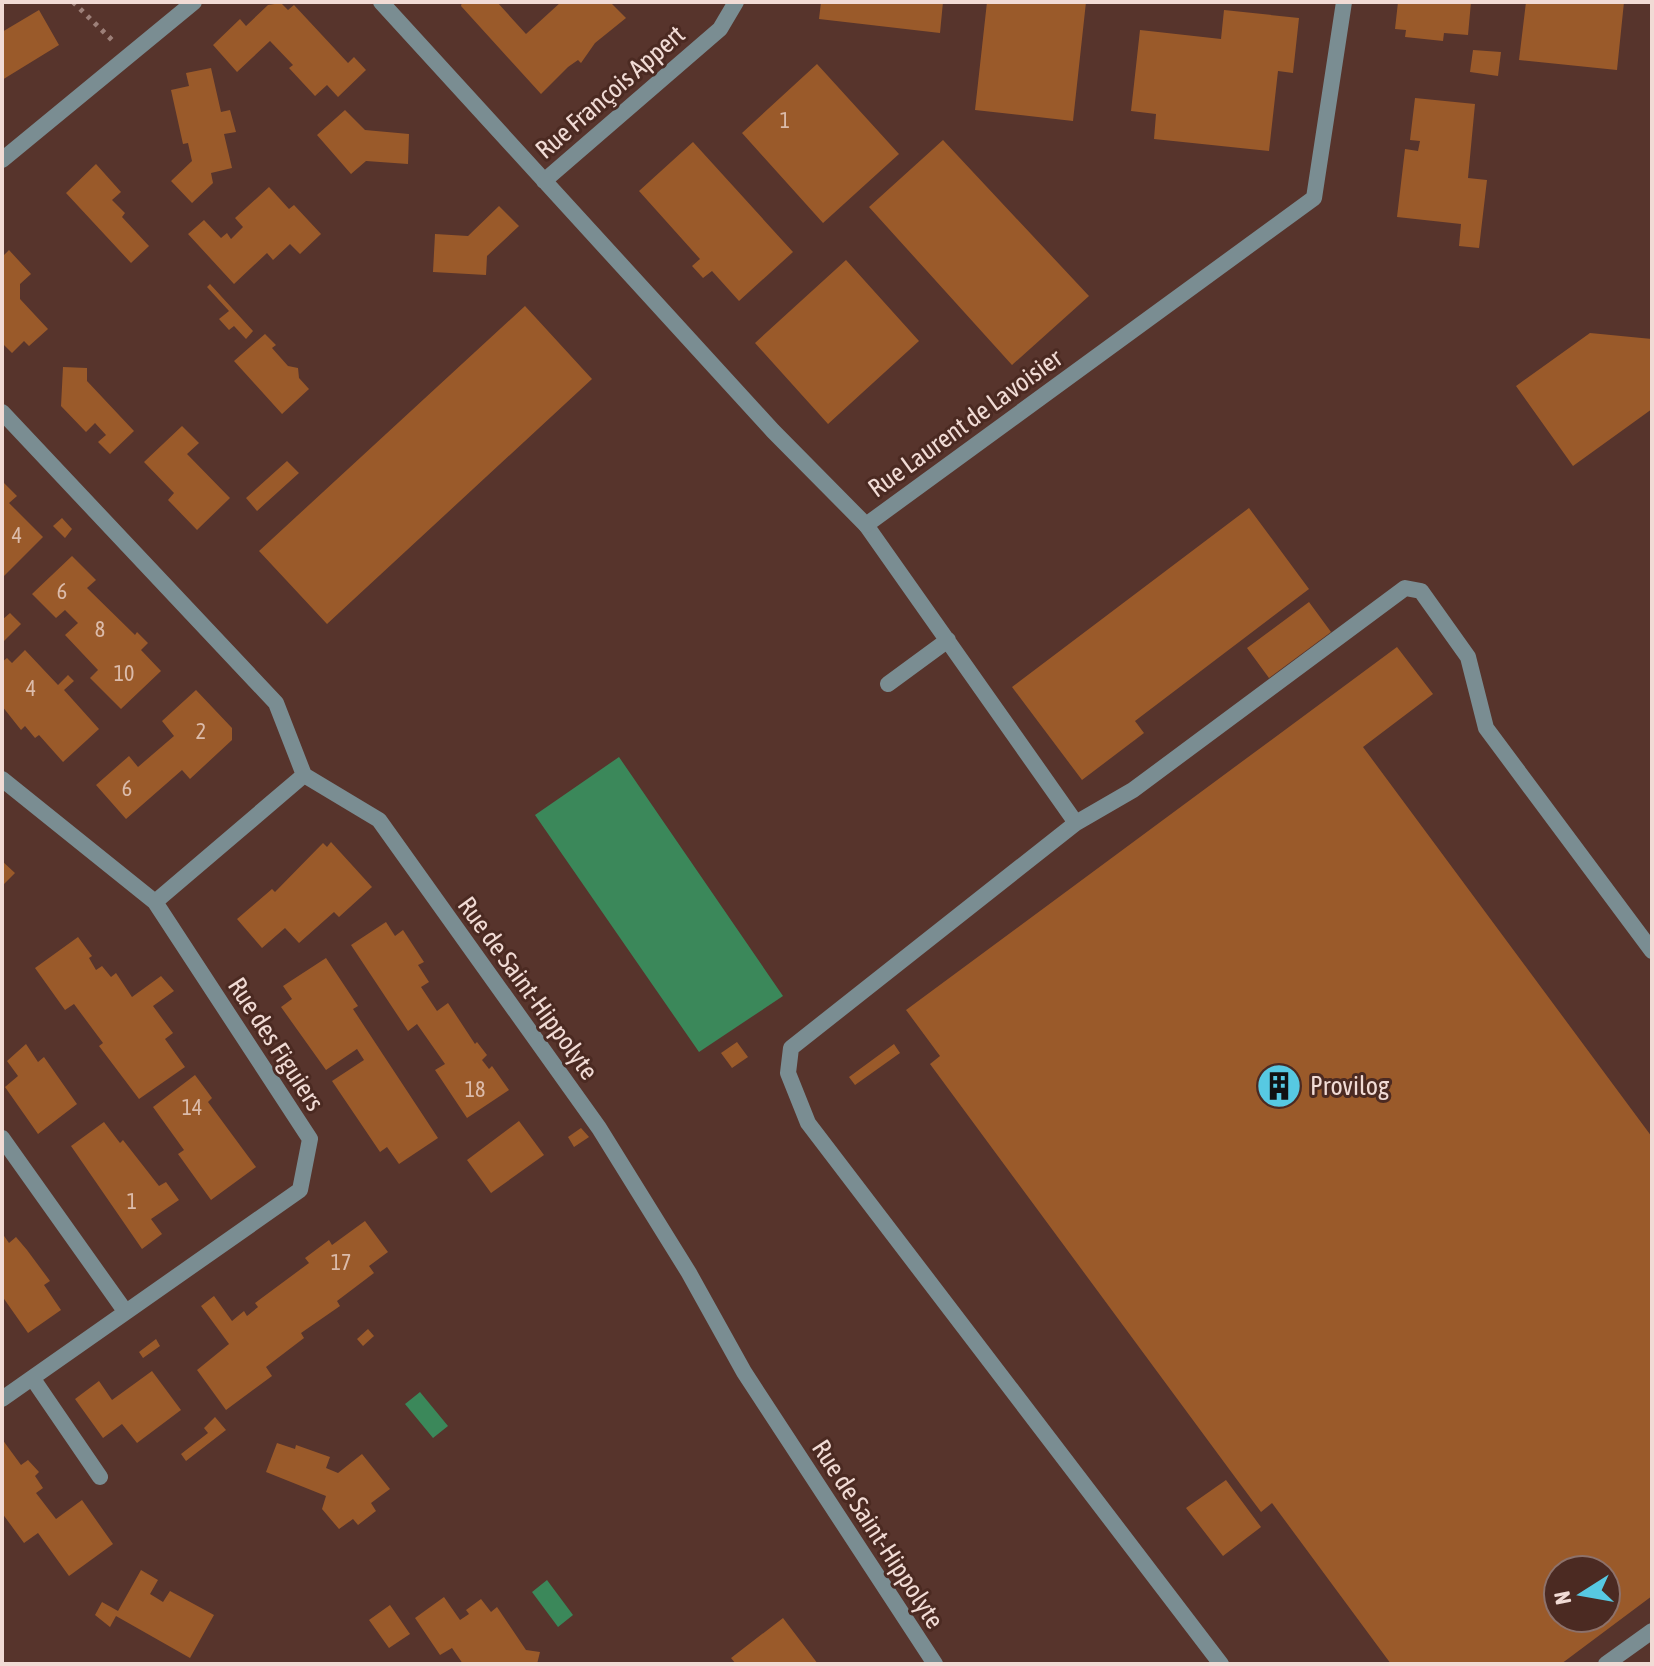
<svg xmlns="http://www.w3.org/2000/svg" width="1654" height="1666" font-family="'Asap Condensed',sans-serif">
<rect width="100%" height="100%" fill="#57342c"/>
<path fill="#3b885a" d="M619 757 783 996 699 1052 535 815Z
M420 1392 448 1426 433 1438 405 1404Z
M547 1580 573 1615 558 1627 532 1592Z"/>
<path fill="#9a5a2a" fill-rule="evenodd" d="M462 2H497L526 34 561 2H610L626 18 595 43 581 63 578 60 568 67 541 94 461 6Z
M821 2H943L940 33 819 19Z
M987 2H1086L1073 121 975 110Z
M1398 2H1471L1468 35 1444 33 1443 41 1405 37 1406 30 1395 29Z
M1526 2H1624L1617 70 1519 60Z
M281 3 288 10 294 5 348 63 354 57 366 70 338 97 327 85 315 96 289 68 293 65 270 41 237 72 213 45 240 19 246 26 268 5Z
M39 10 59 45 2 80V32Z
M1224 10 1299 18 1293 73 1278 71 1269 151 1154 139 1156 114 1131 111 1140 30 1221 39Z
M1473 50 1501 52 1498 76 1470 72Z
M817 64 899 154 823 223 742 133Z
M211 68 221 112 230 110 236 132 224 134 232 168 211 173 213 183 192 203 171 181 192 161 188 143 183 144 171 90 189 86 186 73Z
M1415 98 1475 104 1468 178 1487 180 1479 248 1459 246 1461 224 1397 217 1405 149 1418 151 1420 141 1410 140Z
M345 110 365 130 409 134 408 164 366 161 351 174 317 135Z
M943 140 1089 296 1012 365 869 207Z
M693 142 793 252 739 301 712 271 703 278 692 266 700 259 639 191Z
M96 164 121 192 112 200 125 213 122 217 149 246 131 263 66 193Z
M269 187 289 209 294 205 321 234 300 254 290 244 273 260 267 253 234 284 188 234 204 220 221 238 227 233 231 239 243 227 235 218Z
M499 206 519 226 487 256 486 275 433 272 435 234 468 236Z
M9 250 31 274 20 284V299L48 329 29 346 24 341 12 353 2 343V257Z
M846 260 919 341 828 424 755 343Z
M210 284 253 331 246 339 234 326 229 330 219 319 229 311 207 287Z
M525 306 592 379 327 624 259 551Z
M1590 333 1652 339V409L1573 466 1516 386Z
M265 334 276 345 272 348 288 366 298 368 299 378 309 389 282 414 234 361Z
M63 367 87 368V381L134 431 110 454 98 442 106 435 95 423 86 432 61 406Z
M182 426 199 443 187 454 230 498 197 530 168 500 174 493 144 462Z
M287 461 299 473 257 511 246 498Z
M2 481 17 496 9 503 43 537 4 576Z
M1249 508 1309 589 1135 721 1144 733 1082 780 1012 687Z
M62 518 72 529 65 538 53 526Z
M72 556 96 580 87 588 135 635 137 632 148 643 141 650 161 671 121 709 90 678 98 670 65 635 78 623 65 610 56 618 32 594Z
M1309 602 1331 632 1269 678 1247 648Z
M10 613 21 624 4 641 2 620Z
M1397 647 1433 694 1363 747 1652 1137V1596L1561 1664H1391L1272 1503 1261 1512 1232 1473 930 1064 940 1056 906 1010ZM1558 1570H1606V1618H1558Z
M25 650 58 685 68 675 74 681 64 690 99 729 63 762 39 735 35 738 25 726 21 730 2 706V662L7 658 12 663Z
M196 690 232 728V740L190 779 182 770 126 819 96 785 129 756 138 767 174 736 162 721Z
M331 842 372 887 339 917 334 912 299 943 285 928 262 948 237 919 272 889 275 892 323 843 327 847Z
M2 861 15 873 2 886Z
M386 922 395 936 403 930 424 962 418 965 429 982 421 987 437 1011 448 1003 475 1044 477 1042 487 1055 482 1060 489 1069 492 1066 509 1090 467 1118 435 1070 445 1064 417 1024 408 1031 351 945Z
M78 937 92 956 89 958 96 970 102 966 111 977 116 973 132 997 161 976 174 991 153 1006 173 1033 165 1039 185 1067 139 1099 99 1046 103 1043 74 1004 65 1010 35 968Z
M326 958 358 1006 353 1009 438 1138 399 1164 387 1147 380 1152 332 1081 364 1060 357 1049 326 1070 281 1007 292 999 283 986Z
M737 1042 748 1057 732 1068 721 1053Z
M26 1044 38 1062 44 1057 77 1104 38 1134 5 1087 18 1076 7 1061Z
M894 1044 900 1053 855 1085 849 1077Z
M195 1075 212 1098 208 1102 256 1167 211 1200 178 1154 184 1150 153 1107Z
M519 1121 544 1155 491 1193 467 1160Z
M104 1122 120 1143 123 1140 159 1186 166 1182 179 1200 151 1219 162 1234 142 1249 71 1146Z
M581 1128 589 1137 574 1147 568 1137Z
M365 1221 388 1252 369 1266 374 1273 337 1301 340 1306 301 1333 304 1338 266 1367 272 1376 226 1410 197 1370 229 1344 201 1306 214 1296 232 1321 244 1311 247 1316 258 1307 255 1303 309 1263 305 1258 329 1240 332 1245Z
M2 1233 9 1243 16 1237 27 1250 50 1281 44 1285 61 1310 28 1333 2 1296Z
M368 1329 374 1336 363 1346 357 1339Z
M156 1339 160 1346 143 1358 139 1352Z
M152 1371 181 1410 137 1443 122 1424 103 1438 75 1399 99 1381 112 1400Z
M215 1417 226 1430 186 1461 181 1454 208 1433 204 1428Z
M2 1439 21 1465 28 1460 39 1472 35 1476 43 1488 36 1493 56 1519 82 1500 113 1544 69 1576 38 1533 24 1543 2 1513Z
M277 1443 295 1449 296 1445 330 1457 326 1468 338 1473 362 1454 390 1489 371 1503 376 1511 358 1525 353 1519 339 1529 322 1509 326 1496 266 1472Z
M1226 1480 1261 1527 1223 1556 1186 1508Z
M141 1570 158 1580 150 1594 163 1602 170 1591 214 1615 190 1658 116 1616 110 1627 95 1615 102 1602 118 1611Z
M444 1597 460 1620 469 1614 466 1610 481 1599 491 1612 497 1607 526 1650 540 1652 537 1664H463L452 1648 440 1655 415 1618Z
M390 1605 410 1634 389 1648 369 1620Z
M783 1618 818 1664H736L731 1658Z"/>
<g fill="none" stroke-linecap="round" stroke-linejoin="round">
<path stroke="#9d8079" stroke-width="5" stroke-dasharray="4 6" stroke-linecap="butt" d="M73 2 112 40"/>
<path stroke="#7a8d92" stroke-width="16" d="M866 525 1076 823
M888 684 948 640
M1221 1664 808 1123 788 1073 791 1048 1076 823 1133 790 1405 588 1421 591 1468 657 1486 728 1652 951
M1606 1664 1652 1631"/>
<path stroke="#7a8d92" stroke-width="16" d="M381 2 773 431 866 525 1314 198 1344 2
M2 160 194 2
M544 181 720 29 736 2
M2 412 276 703 304 775 379 820 599 1128 689 1273 744 1372 935 1664
M2 779 155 902
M2 1138 125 1311
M33 1379 100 1477
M2 1399 300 1190 310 1139 155 902 304 775"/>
</g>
<defs>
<g id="building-disc" transform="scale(2.3)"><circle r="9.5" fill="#57c9e2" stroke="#4b2a22"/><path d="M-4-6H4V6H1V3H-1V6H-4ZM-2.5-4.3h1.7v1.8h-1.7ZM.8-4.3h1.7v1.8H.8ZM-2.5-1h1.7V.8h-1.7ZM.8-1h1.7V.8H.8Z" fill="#111"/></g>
</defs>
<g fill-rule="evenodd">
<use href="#building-disc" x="1279" y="1086"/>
</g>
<g text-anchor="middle" stroke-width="6" stroke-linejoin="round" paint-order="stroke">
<g font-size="22" fill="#dbbbaa">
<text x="785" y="128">1</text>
<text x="17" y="543">4</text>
<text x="62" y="599">6</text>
<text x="100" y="637">8</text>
<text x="124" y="681">10</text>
<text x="31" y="696">4</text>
<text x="201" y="739">2</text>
<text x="127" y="796">6</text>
<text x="475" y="1097">18</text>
<text x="192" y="1115">14</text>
<text x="132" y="1209">1</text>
<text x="341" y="1270">17</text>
</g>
<g font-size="26" fill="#f1dbd5" stroke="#4b2a22">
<text transform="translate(610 92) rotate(-41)" y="9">Rue François Appert</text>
<text transform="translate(965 423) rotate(-36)" y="9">Rue Laurent de Lavoisier</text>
<text transform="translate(528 988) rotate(54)" y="9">Rue de Saint-Hippolyte</text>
<text transform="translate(276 1044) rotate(57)" y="9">Rue des Figuiers</text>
<text transform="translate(878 1534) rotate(57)" y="9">Rue de Saint-Hippolyte</text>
</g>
<g font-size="26" fill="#f1dbd5" stroke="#4b2a22" text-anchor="start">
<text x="1310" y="1095">Provilog</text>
</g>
</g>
<rect width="1654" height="1666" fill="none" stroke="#f1dbd5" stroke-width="8"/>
<g transform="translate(1582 1594) rotate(259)"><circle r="38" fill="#4b2a22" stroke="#8d716a" stroke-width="2"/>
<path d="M0-6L14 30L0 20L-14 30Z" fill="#57c9e2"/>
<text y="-12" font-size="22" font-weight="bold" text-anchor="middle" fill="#f1dbd5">N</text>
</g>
</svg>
